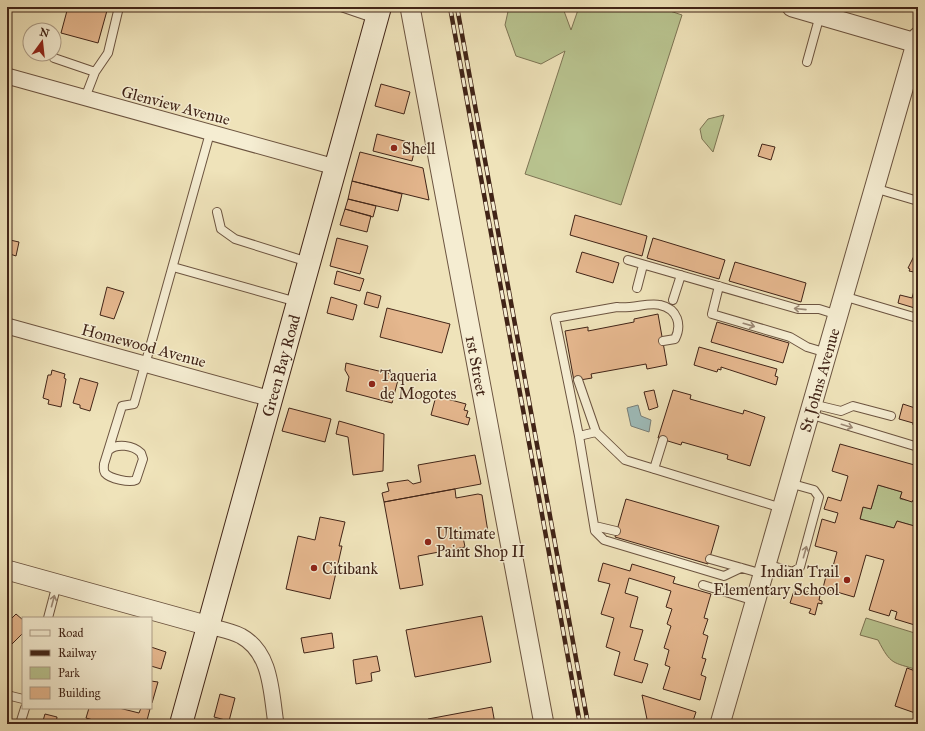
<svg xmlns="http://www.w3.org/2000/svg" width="925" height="731" font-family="'IM FELL Great Primer',serif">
<rect width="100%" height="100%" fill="#efe3ba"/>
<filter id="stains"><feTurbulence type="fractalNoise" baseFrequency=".005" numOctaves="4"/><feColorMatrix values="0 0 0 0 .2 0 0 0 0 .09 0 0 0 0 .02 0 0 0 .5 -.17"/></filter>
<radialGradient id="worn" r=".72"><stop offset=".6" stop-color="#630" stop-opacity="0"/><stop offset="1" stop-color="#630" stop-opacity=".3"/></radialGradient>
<path fill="#b9c490" stroke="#7d7454" d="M509 7H560L564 11 571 30 579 7H658L682 15 621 205 525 174 565 51 541 64 516 56 505 25Z
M724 115 713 152 702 139 700 129 708 119Z
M878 485 902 492 900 499 918 502V527L897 521 894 528 860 519 863 507 871 509Z
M866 618 918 634V670C892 662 891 665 878 640L860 635Z"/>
<path fill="#9ebcba" stroke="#797f79" d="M638 405 641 416 651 420 649 432 631 426 627 408Z"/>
<path fill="#e5b78e" stroke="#412417" d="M68 7H108L98 43 61 33Z
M381 84 410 92 404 114 375 106Z
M377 134 416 144 412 161 373 151Z
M762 144 775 147 771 160 758 156Z
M360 152 423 168 429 200 352 181Z
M352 181 402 194 398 211 348 199Z
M348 199 376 206 373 217 345 209Z
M345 209 371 216 367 232 340 225Z
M575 215 647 236 642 256 570 235Z
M337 238 368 246 360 274 330 266Z
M653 238 725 260 719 279 647 258Z
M10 240 19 242 16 256 7 253Z
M582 252 619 263 613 283 576 272Z
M917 254H918V273L909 271 910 269 908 268 914 256 917 257Z
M735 262 806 283 801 302 729 281Z
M337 271 364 279 360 291 334 284Z
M916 284 918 285V309L898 303 900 295 912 298Z
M107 287 124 292 114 319 100 315Z
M367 292 381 296 378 308 364 304Z
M331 297 357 305 353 320 327 313Z
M387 308 450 324 442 353 380 337Z
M658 314 667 365 647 369 646 364 591 374 592 378 574 381 565 331 588 327V331L634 322V319Z
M717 322 789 343 783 363 711 342Z
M699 347 777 369 775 376 778 377 776 385 721 367V370L718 369 717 372 694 365Z
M346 363 399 376 392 403 346 391 349 377 345 370Z
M52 370 65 374 64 378 66 379 61 407 48 404 49 400 43 398 48 375H51Z
M80 378 98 383 90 411 80 408V405L73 403Z
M654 390 658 407 649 410 644 392Z
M673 390 691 395 690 399 743 414 744 410 765 417 750 466 727 459 728 455 682 442 681 445 658 438Z
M436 396 466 404 464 410 468 411 466 417 470 418 468 425 431 415Z
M903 404 918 409V427L913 425V423L899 419Z
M289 408 331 419 325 442 282 431Z
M339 421 384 434 383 471 353 475 348 437 336 434Z
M840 444 918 466V502L913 500 912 502 900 498 902 492 878 485 871 509 863 507 860 519 894 528 897 521 918 527V626L895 619 897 612 891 610 889 616 869 610 884 560 866 555 854 597 823 588 826 576 830 577 837 552 815 546 822 519 835 523 838 513 824 509 828 497 841 501 848 476 832 471Z
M475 455 481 484 384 502 382 493 389 491 387 483 408 480 413 484 421 482 418 465Z
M455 489 456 498 478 494 482 495 488 532 463 537 465 547 418 556 423 585 400 589 384 502Z
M626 499 719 526 708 564 615 537Z
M320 517 345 522 339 546H342L330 599 286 589 298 536 315 540Z
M603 563 630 571 632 564 675 577 673 583 711 594 704 618 708 619 703 634 708 636 702 658 706 659 701 675 706 677 700 700 663 689 670 667 665 665 669 650 664 648 671 626 667 624 672 609 666 607 671 591 629 578 625 593 638 597 630 627 643 630 634 660 648 664 642 683 614 675 620 652 606 647 614 618 601 614 610 584 598 581Z
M795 588 820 596 819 600 822 601V604L818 603 815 615 809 613 811 609 790 603Z
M16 614 23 620V633L7 649V623Z
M482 616 491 662 415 677 406 630Z
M332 633 334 648 304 653 301 638Z
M151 647 166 652 161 669 151 666Z
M377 656 380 671 371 673 372 681 356 684 353 660Z
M907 668 918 672V714L895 706Z
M151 681 158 682 152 703 151 702Z
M220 694 235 698 229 721 214 717Z
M642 695 696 712 692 724H648Z
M492 707 495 724H429L428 719Z
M89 708H119L139 713 141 708 150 709 146 724H107L86 718Z
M45 714 57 717 56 724H42Z"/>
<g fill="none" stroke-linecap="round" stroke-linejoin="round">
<g stroke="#6c5440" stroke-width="10">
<path id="service" d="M341 7 376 19
M54 58 95 72
M807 62 820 15
M85 98 95 72 108 53 119 7
M874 188 918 201
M217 212 221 229 235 239 308 262
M628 260 798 309H819L838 315
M173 267 297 302
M719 286 712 314 790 337 807 347 827 353
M637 288 643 265
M843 296 917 318
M673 300 681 275
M663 341 675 339C682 325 678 309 660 305 649 302 632 309 617 307L555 318 579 436 595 531 604 540 724 576 741 568
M578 380 596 432 625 460 782 508
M812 404 841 411 853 406 891 416
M809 414 918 447
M579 436 596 432
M109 450C117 443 133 445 141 453L143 459 136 480C130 483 110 479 105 473 103 470 104 467 104 464L122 406 134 404 210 133
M654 469 663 440
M595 526 616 531
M710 559 763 574
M766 564 793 572 800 567 819 497 814 490 789 483
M703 585 755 601
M48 618 57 584
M7 695 23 699
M20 724 25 708"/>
</g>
<g stroke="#6c5440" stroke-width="17">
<path id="minor" d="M7 76 335 167
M7 326 271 399
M209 626C219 629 231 631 241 636 272 653 271 693 276 724"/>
</g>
<g stroke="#6c5440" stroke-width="21">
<g id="tertiary">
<path id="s1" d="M410 7 544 724"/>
<path d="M792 7 916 43"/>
<path d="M7 570 209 626"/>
<path id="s2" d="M720 724 918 37"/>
</g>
</g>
<g stroke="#412417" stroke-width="24">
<g id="secondary">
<path id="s3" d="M181 724 380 7"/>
</g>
</g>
<use href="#service" stroke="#f5edd2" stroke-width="8"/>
<use href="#minor" stroke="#f5edd2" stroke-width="15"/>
<use href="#tertiary" stroke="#f5edd2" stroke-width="19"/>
<use href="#secondary" stroke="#f5edd2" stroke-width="22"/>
<g stroke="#412417" stroke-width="4.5">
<path id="rail" d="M450 7 580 724
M457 7 588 724"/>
</g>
<use href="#rail" stroke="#f5edd2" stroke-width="3" stroke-dasharray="9" stroke-linecap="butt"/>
</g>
<defs><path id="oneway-shaft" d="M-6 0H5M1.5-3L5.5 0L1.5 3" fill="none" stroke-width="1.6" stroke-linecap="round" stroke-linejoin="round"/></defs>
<g stroke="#9b8874">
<use href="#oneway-shaft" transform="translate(800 309) rotate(-174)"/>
<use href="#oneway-shaft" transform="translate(749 325) rotate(16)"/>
<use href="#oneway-shaft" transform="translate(847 426) rotate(17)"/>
<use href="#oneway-shaft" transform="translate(805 552) rotate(-74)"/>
<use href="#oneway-shaft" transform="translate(53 601) rotate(-75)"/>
</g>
<g fill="#8f2418" stroke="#f5edd2" stroke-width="1.5">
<circle cx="394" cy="148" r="4"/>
<circle cx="372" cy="384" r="4"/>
<circle cx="428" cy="542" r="4"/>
<circle cx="314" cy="568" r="4"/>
<circle cx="847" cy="580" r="4"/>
</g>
<g text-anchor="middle" stroke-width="3" stroke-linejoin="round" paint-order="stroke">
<g font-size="16" fill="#412417" stroke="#f5edd2">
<text transform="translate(176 105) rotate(15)" y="6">Glenview Avenue</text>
<text transform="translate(144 345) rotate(15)" y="6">Homewood Avenue</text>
<text dy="6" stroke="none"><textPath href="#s3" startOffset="372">Green Bay Road</textPath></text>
<text dy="6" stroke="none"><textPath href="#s1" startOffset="365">1st Street</textPath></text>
<text dy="6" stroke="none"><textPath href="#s2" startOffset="358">St Johns Avenue</textPath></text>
</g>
<g font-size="16" fill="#412417" stroke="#f5edd2" text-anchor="start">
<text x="402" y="154">Shell</text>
<text x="380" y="381">Taqueria<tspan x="380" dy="18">de Mogotes</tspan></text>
<text x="436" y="539">Ultimate<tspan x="436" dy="18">Paint Shop II</tspan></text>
<text x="322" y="574">Citibank</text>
<text x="839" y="577" text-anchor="end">Indian Trail<tspan x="839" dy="18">Elementary School</tspan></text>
</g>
</g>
<rect width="925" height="731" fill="none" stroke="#efe3ba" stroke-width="24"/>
<rect x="8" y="8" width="909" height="715" fill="none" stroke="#412417" stroke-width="2"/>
<rect x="12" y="12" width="901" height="707" fill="none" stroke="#412417"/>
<rect x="22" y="617" width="130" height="92" fill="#f5edd2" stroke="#ad9d87"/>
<rect x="30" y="630" width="20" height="6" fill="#f5edd2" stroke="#ad9d87"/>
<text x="58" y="637" font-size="12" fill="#412417">Road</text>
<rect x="30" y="650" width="20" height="6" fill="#412417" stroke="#ad9d87"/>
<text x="58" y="657" font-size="12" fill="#412417">Railway</text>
<rect x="30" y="667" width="20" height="12" fill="#b9c490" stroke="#ad9d87"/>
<text x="58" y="677" font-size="12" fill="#412417">Park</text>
<rect x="30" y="687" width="20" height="12" fill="#e5b78e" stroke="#ad9d87"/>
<text x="58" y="697" font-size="12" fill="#412417">Building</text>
<g transform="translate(42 42) rotate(15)"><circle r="19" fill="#f5edd2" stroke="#ad9d87"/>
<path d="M0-3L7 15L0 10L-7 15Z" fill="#8f2418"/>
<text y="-6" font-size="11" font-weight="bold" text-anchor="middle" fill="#412417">N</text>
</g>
<rect width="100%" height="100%" filter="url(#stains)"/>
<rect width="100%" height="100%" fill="url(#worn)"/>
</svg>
